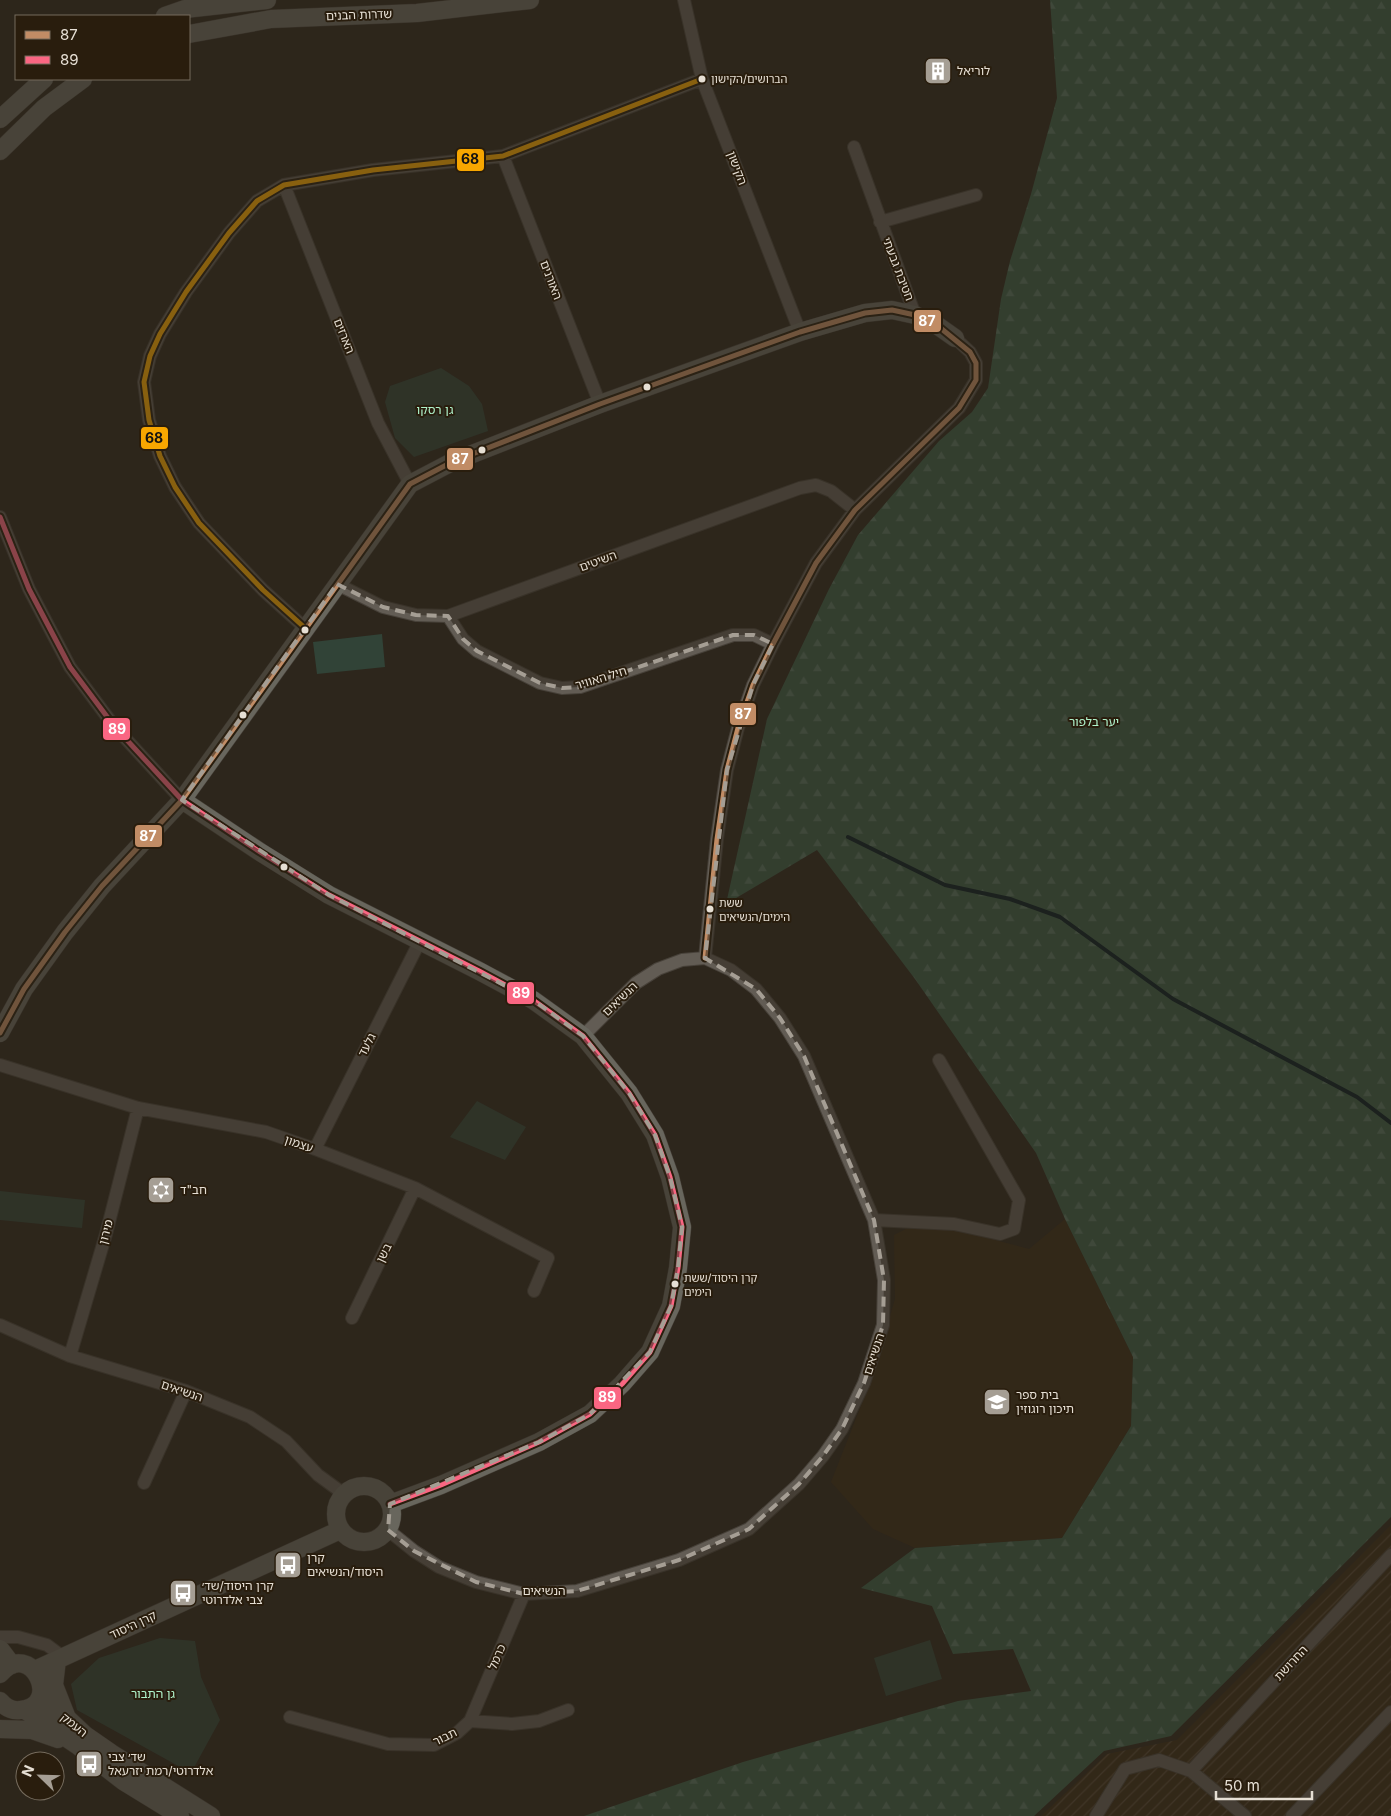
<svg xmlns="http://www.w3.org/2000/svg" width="1391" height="1816" font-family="Inter,'Noto Sans Hebrew',sans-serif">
<defs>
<pattern id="industrial-furrows" width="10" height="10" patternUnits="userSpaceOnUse" patternTransform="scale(1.25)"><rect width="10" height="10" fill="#392a15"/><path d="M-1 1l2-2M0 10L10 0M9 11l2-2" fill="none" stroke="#564836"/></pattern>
<pattern id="forest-firs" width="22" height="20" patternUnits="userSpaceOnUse" patternTransform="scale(1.25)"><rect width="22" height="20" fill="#3a5b46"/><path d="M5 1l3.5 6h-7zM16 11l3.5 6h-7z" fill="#567260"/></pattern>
</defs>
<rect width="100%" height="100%" fill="#2d261c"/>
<path fill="#392a15" d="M1065 1219 1133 1357 1131 1426 1062 1538 915 1548 873 1529 831 1482 872 1378 895 1299 894 1235 922 1221 1029 1249Z"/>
<path fill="url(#industrial-furrows)" d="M1391 1525V1816H1041L1107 1754 1177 1740Z"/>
<path fill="#314337" d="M441 368 469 386 482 404 488 431 414 457 395 438 385 402 390 386Z
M382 634 385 667 317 674 313 642Z
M477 1101 526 1127 505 1160 450 1137Z
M0 1191 85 1200 82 1228 0 1220Z
M160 1638 195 1641 201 1677 220 1720 191 1773 77 1710 71 1684 99 1658Z
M930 1640 942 1679 886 1696 874 1658Z"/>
<path fill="url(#forest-firs)" d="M1050 0H1391V1517L1171 1736 1104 1751 1034 1816H584L743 1762 958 1701 1031 1691 1013 1649 953 1654 932 1606 861 1588 915 1548 1062 1538 1131 1426 1133 1357 1065 1219 1036 1153 915 979 817 850 726 904 767 719 829 589 858 535 939 441 972 412 988 388 1001 299 1010 261 1031 194 1057 98Z"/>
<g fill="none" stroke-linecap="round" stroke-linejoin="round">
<path stroke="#071b22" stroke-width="4" d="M848 837 945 885 1010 899 1060 917 1173 999 1357 1097 1391 1123"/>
<g stroke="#474139" stroke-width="14">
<path id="street" d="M684 0 702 79 800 332
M854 147 915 315
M503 156 600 404
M284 185 378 423 410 484
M880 222 976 195
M0 517 29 589 70 667 114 726 182 800
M337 584 383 607 416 615 448 616 800 488 816 485 831 491 855 510
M448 616 463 639 477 651 540 683 562 688 580 687 733 635H754L773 644
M305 628 263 590 199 523 175 487 160 456 149 420 144 382 150 356 160 334 186 292 229 233 257 201 284 185 373 170 503 156 702 79
M705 958 717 839 727 770 738 728 753 685 773 644 816 563 855 510 959 408 976 380V363L970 352 955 338
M0 1065 138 1108 266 1132 315 1149 415 1188 548 1258 534 1291
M315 1149 420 941
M874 1220 954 1224 1000 1234 1014 1229 1019 1200 939 1060
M352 1318 415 1188
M0 1325 70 1356 186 1391 250 1417 286 1441 318 1475 344 1494
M70 1356 106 1234 138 1108
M144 1483 186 1391
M388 1530 414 1551 439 1567 476 1582 524 1594 577 1591 679 1560 749 1529 799 1484 823 1456 842 1429 864 1383 883 1325 884 1280 874 1220 804 1056 780 1018 756 989 731 970 705 958 682 960 658 969 636 983 583 1036
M0 1637H18L47 1645 63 1657
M290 1717 388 1744 434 1745 457 1733 470 1721 512 1724 539 1721 568 1710
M470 1721 524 1594
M1191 1771 1391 1555
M1096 1816 1125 1769 1159 1760 1191 1771 1245 1816
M1292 1816 1391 1712"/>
</g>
<g stroke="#474139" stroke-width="19">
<path id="secondary" d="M165 16 185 9 267 0
M189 34 271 19 417 13 530 0
M0 119 44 79
M0 151 44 108 83 79
M182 800 260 852 329 895 479 971 533 1000 583 1036 629 1093 655 1135 670 1177 682 1227 678 1268 671 1306 650 1352 622 1384 590 1414 539 1442 441 1485 390 1504
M0 1033 24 989 65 932 102 886 182 800 410 484 452 462 600 404 800 332 865 313 892 310 915 315 938 326 955 338
M336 1514a28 28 0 1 1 56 0a28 28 0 1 1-56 0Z
M0 1649 12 1665
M57 1660 54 1685 67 1718
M35 1670 340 1530
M0 1674C31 1637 64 1707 20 1710 12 1711 5 1707 0 1701
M39 1699 67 1718 85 1735 111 1753 211 1816
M25 1710 77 1745 123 1781 180 1816
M0 1729 32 1730 58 1739"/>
</g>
<use href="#street" stroke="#625c54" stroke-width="12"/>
<use href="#secondary" stroke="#68665d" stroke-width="18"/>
<g stroke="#291d0d" stroke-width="9">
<path id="bus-1" d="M0 1033 24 989 65 932 102 886 182 800 410 484 452 462 600 404 800 332 865 313 892 310 915 315 938 326 970 352 976 363V380L959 408 855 510 816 563 773 644 753 685 738 728 727 770 717 839 705 958"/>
</g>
<g stroke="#291d0d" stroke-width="9">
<path id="bus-2" d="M0 517 29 589 70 667 114 726 182 800 260 852 329 895 479 971 533 1000 583 1036 629 1093 655 1135 670 1177 682 1227 678 1268 671 1306 650 1352 622 1384 590 1414 539 1442 441 1485 390 1504"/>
</g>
<g stroke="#291d0d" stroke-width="9">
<path id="bus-3" d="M305 628 263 590 199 523 175 487 160 456 149 420 144 382 150 356 160 334 186 292 229 233 257 201 284 185 373 170 503 156 702 79"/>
</g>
<use href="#bus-1" stroke="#c18c65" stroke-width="5"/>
<use href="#bus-2" stroke="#fa6682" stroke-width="5"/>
<use href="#bus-3" stroke="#f7a600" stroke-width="5"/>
</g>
<path d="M0 0H1391V1816H0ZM337 584 383 607 416 615 448 616 463 639 477 651 540 683 562 688 580 687 733 635H754L773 644 753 685 727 770 705 958 756 989 780 1018 804 1056 874 1220 884 1280 883 1325 864 1383 842 1429 823 1456 799 1484 749 1529 679 1560 577 1591 524 1594 476 1582 414 1551 388 1530 390 1504 539 1442 590 1414 650 1352 671 1306 678 1268 682 1227 670 1177 655 1135 629 1093 583 1036 533 1000 329 895 182 800Z" fill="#2d261c" fill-opacity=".55" fill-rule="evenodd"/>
<path fill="none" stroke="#a59e94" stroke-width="4" stroke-dasharray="10 6" stroke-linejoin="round" d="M337 584 383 607 416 615 448 616 463 639 477 651 540 683 562 688 580 687 733 635H754L773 644 753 685 727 770 705 958 756 989 780 1018 804 1056 874 1220 884 1280 883 1325 864 1383 842 1429 823 1456 799 1484 749 1529 679 1560 577 1591 524 1594 476 1582 414 1551 388 1530 390 1504 539 1442 590 1414 650 1352 671 1306 678 1268 682 1227 670 1177 655 1135 629 1093 583 1036 533 1000 329 895 182 800Z"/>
<defs>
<g id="building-square" transform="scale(1.4375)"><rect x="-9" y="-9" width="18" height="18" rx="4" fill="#a59e94" stroke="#291d0d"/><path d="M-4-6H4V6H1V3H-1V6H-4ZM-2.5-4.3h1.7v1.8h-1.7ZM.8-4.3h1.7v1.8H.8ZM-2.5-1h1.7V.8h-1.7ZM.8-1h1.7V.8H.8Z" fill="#fff"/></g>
<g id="synagogue-square" transform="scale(1.4375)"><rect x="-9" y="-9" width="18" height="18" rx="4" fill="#a59e94" stroke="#291d0d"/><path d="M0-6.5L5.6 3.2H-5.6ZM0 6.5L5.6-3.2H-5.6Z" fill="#fff"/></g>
<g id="school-square" transform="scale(1.4375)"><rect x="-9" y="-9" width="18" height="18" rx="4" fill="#a59e94" stroke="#291d0d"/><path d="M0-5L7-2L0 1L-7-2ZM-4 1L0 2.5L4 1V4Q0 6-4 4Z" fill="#fff"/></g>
<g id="bus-square" transform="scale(1.4375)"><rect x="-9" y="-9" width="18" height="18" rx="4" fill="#a59e94" stroke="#291d0d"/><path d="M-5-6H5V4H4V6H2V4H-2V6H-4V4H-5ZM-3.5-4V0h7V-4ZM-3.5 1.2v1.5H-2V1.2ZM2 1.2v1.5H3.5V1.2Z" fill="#fff"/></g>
</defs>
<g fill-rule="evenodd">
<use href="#building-square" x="938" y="71"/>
<use href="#synagogue-square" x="161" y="1190"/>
<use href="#school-square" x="997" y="1402"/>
<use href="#bus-square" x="288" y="1565"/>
<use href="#bus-square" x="183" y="1593"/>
<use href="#bus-square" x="89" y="1764"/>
</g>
<g fill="#e6dfd4" stroke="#291d0d" stroke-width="2">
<circle cx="702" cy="79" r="4.5"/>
<circle cx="647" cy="387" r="4.5"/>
<circle cx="482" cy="450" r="4.5"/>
<circle cx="305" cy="630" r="4.5"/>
<circle cx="243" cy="715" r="4.5"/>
<circle cx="284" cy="867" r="4.5"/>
<circle cx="710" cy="909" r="4.5"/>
<circle cx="675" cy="1284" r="4.5"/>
</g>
<g text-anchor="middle" stroke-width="4" stroke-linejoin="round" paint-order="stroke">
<g font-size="11" fill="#e6dfd4" stroke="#291d0d" text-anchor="start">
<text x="711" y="83">הברושים/הקישון</text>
<text x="719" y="907">ששת<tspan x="719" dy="14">הימים/הנשיאים</tspan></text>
<text x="684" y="1282">קרן היסוד/ששת<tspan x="684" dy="14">הימים</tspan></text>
</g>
<g font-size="12" fill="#e6dfd4" stroke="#291d0d">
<text transform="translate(359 15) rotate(-2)" y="4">שדרות הבנים</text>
<text transform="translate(737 168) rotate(69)" y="4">הקישון</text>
<text transform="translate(898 269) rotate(69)" y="4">חטיבת גבעתי</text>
<text transform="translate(551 280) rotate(69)" y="4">האורנים</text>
<text transform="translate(344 336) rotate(68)" y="4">הארזים</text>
<text transform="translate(598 561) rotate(-20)" y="4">השיטים</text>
<text transform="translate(601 678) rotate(-17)" y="4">חיל האוויר</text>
<text transform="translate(620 999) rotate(-44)" y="4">הנשיאים</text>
<text transform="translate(367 1045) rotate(-63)" y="4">גלעד</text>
<text transform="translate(299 1144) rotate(19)" y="4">עצמון</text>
<text transform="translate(106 1232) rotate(-75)" y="4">מירון</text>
<text transform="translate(384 1253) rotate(-64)" y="4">בשן</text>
<text transform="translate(874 1354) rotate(-72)" y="4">הנשיאים</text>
<text transform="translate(182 1391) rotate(19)" y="4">הנשיאים</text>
<text x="544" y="1595">הנשיאים</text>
<text transform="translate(133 1625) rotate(-25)" y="4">קרן היסוד</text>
<text transform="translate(497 1657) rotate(-67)" y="4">כרמל</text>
<text transform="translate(1291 1663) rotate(-47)" y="4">החרושת</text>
<text transform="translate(74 1725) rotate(39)" y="4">העמק</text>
<text transform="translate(445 1737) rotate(-26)" y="4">תבור</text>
</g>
<g font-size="12" fill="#e6dfd4" stroke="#291d0d" text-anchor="start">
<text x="957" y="75">לוריאל</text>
<text x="180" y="1194">חב"ד</text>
<text x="1016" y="1399">בית ספר<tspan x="1016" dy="14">תיכון רוגוזין</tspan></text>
<text x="307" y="1562">קרן<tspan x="307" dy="14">היסוד/הנשיאים</tspan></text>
<text x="202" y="1590">קרן היסוד/שד׳<tspan x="202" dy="14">צבי אלדרוטי</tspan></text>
<text x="108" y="1761">שד׳ צבי<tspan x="108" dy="14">אלדרוטי/רמת יזרעאל</tspan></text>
</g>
<g font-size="12" fill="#b0f4cc" stroke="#291d0d">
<text x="435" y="414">גן רסקו</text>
<text x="1094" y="726">יער בלפור</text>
<text x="153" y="1698">גן התבור</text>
</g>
</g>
<g stroke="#291d0d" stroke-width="2">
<rect x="456" y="148" width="29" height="24" rx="5" fill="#f7a600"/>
<rect x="913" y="309" width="29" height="24" rx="5" fill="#c18c65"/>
<rect x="140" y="426" width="29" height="24" rx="5" fill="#f7a600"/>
<rect x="446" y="447" width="28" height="24" rx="5" fill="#c18c65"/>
<rect x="729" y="702" width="28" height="24" rx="5" fill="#c18c65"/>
<rect x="102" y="717" width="29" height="24" rx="5" fill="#fa6682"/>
<rect x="134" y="824" width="29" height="24" rx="5" fill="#c18c65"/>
<rect x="506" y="981" width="29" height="24" rx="5" fill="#fa6682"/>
<rect x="593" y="1386" width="29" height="24" rx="5" fill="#fa6682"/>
</g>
<g font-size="14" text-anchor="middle" font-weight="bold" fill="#fff">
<text x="927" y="326">87</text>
<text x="460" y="464">87</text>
<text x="743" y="719">87</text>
<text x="117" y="734">89</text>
<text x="148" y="841">87</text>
<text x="521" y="998">89</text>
<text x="607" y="1402">89</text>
</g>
<g font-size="14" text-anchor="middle" font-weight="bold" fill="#111">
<text x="470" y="164">68</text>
<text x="154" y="443">68</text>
</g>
<rect x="15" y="15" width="175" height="65" fill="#291d0d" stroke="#756b5d"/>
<rect x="25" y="31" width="25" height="8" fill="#c18c65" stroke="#756b5d"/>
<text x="60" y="40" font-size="15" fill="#e6dfd4">87</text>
<rect x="25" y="56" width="25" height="8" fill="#fa6682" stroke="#756b5d"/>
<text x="60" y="65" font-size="15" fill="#e6dfd4">89</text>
<g transform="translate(40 1776) rotate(293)"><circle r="24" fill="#291d0d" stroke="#756b5d"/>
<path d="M0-4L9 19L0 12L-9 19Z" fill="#a59e94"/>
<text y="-8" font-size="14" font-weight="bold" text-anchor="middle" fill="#e6dfd4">N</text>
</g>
<path d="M1216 1791v8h96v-8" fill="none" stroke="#e6dfd4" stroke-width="2.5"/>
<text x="1224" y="1791" font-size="15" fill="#e6dfd4" stroke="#291d0d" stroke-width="4" paint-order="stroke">50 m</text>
</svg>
